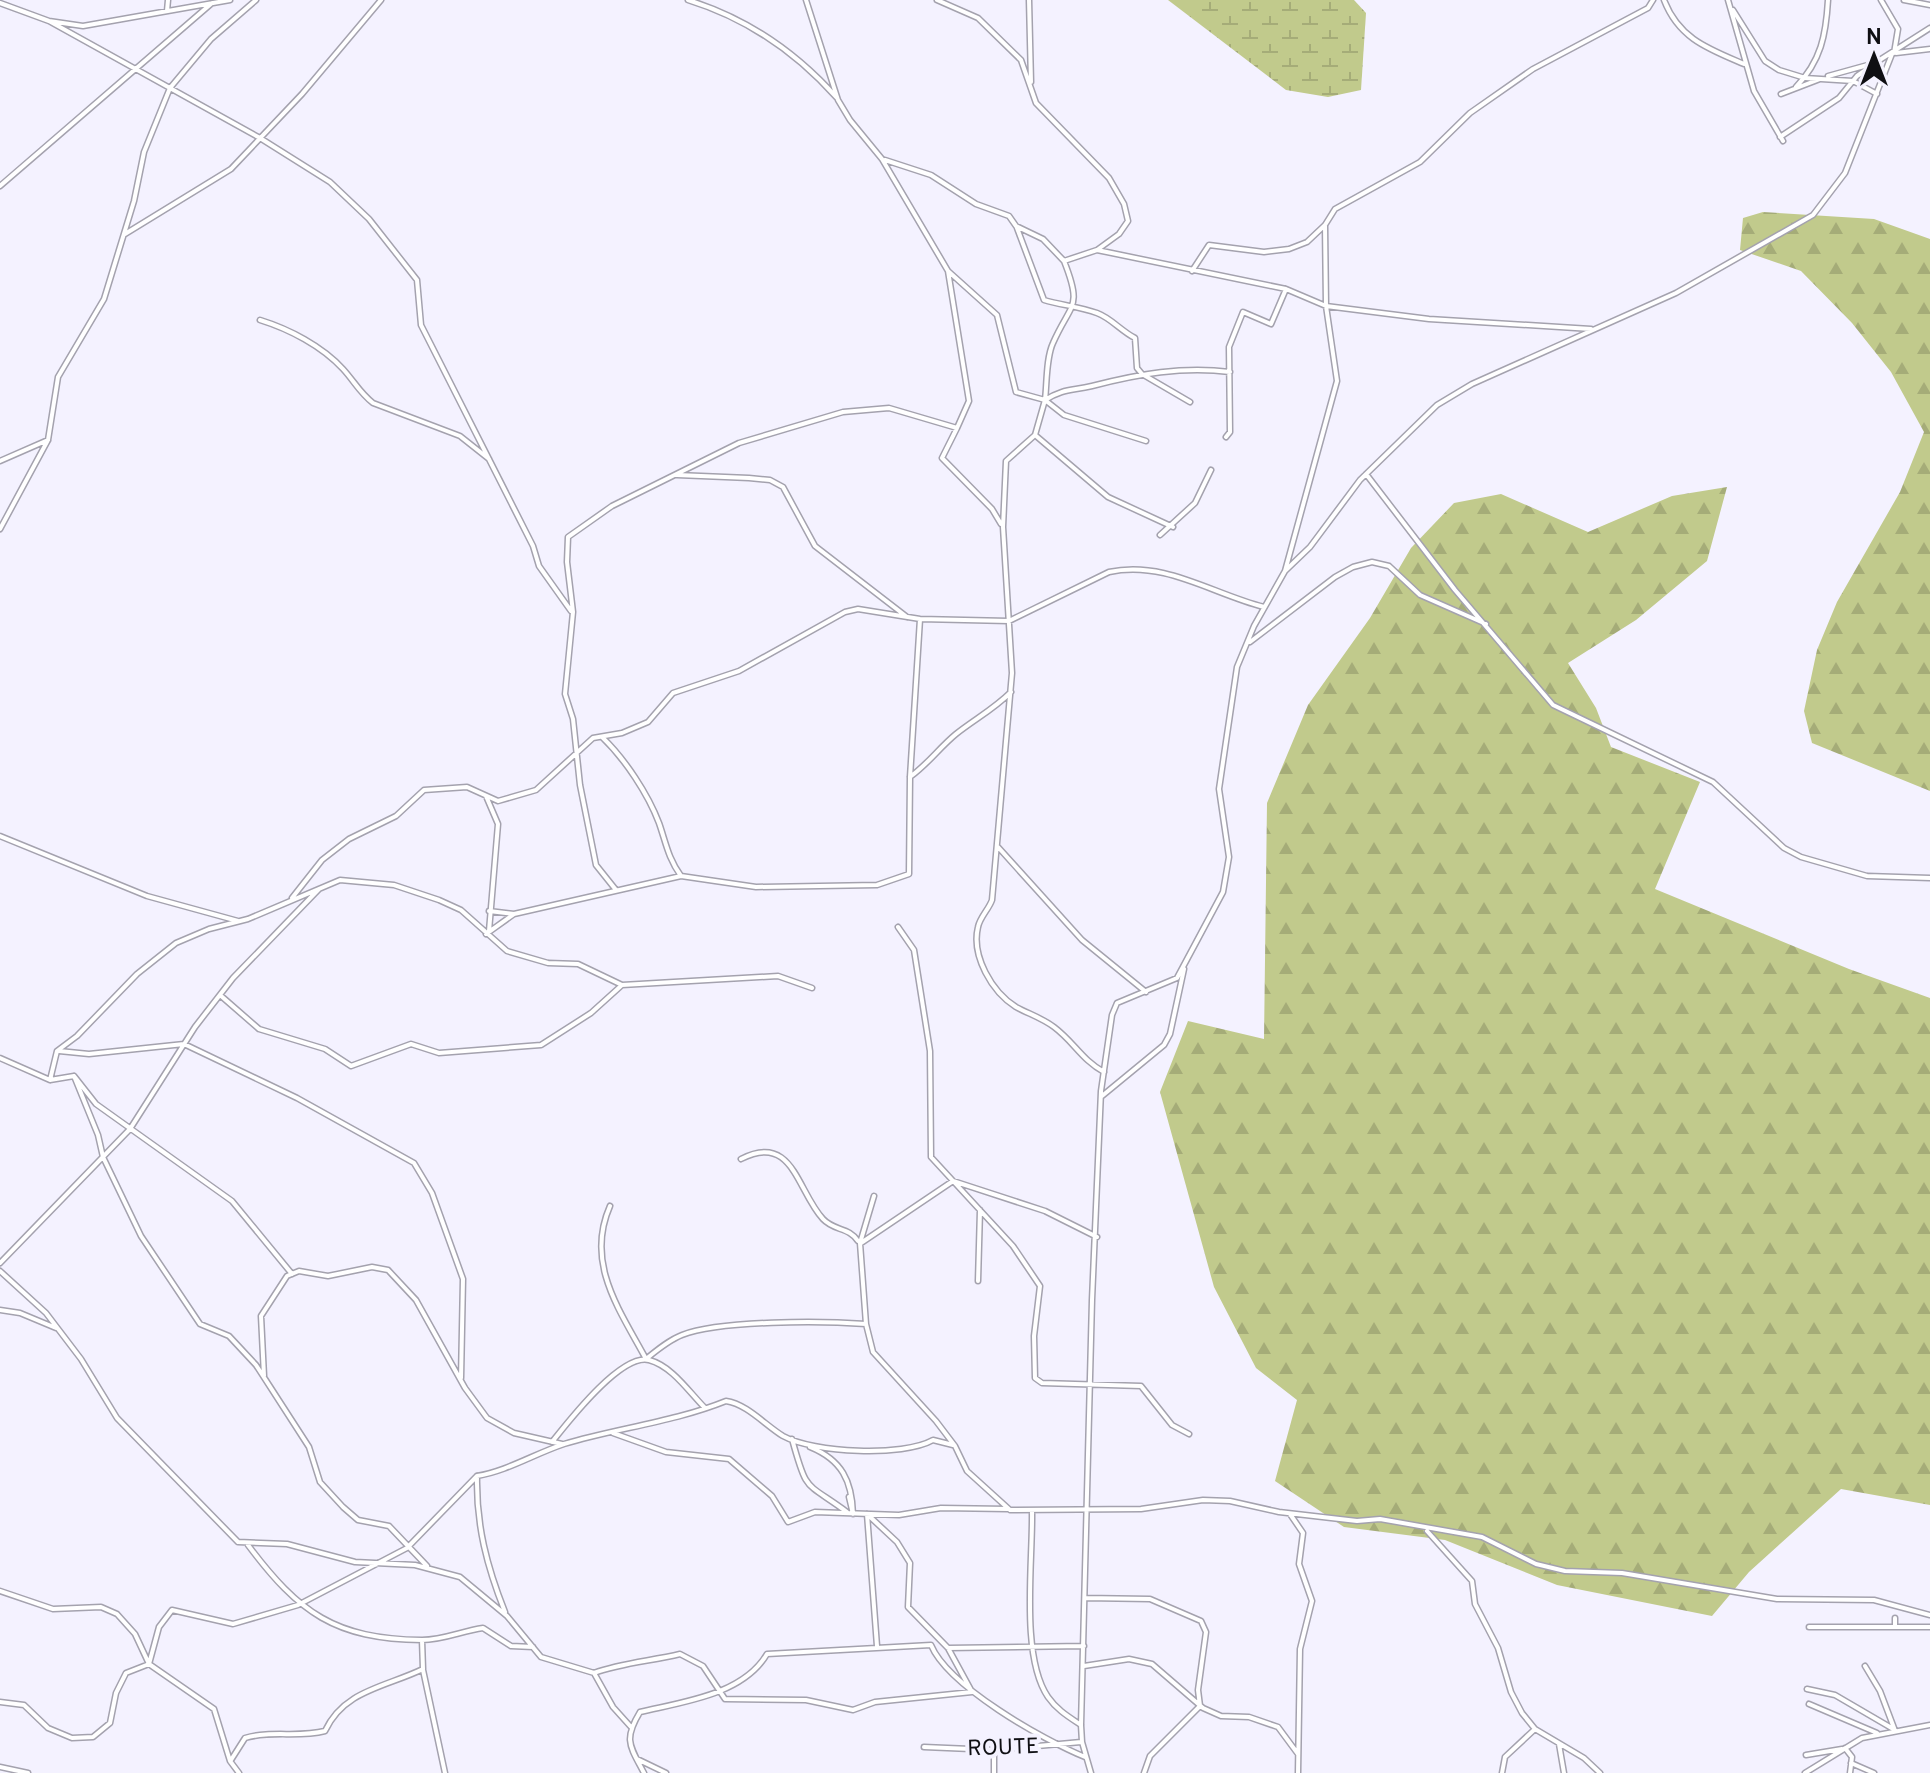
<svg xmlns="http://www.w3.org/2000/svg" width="1930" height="1773" font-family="Overpass,sans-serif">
<defs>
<pattern id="forest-firs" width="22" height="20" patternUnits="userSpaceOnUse" patternTransform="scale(2)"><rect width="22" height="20" fill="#c1ca8c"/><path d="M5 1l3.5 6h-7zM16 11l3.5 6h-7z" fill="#a5ac78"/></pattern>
<pattern id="wetland-marsh" width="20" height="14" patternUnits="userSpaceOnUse" patternTransform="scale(2)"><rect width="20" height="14" fill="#c1ca8c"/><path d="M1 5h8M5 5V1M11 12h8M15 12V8" fill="none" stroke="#a5ac78"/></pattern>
</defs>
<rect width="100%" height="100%" fill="#f4f2ff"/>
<path fill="url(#forest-firs)" d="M1763 212 1874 219 1930 239V791L1812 743 1804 711 1817 650 1837 602 1900 492 1924 432 1891 372 1852 323 1801 271 1740 250 1743 218Z
M1727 487 1707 561 1636 620 1568 663 1596 708 1611 747 1700 782 1655 889 1849 969 1930 998V1505L1841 1489 1749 1572 1712 1616 1557 1585 1445 1540 1344 1527 1275 1481 1297 1400 1256 1368 1214 1287 1160 1092 1188 1021 1264 1039 1267 803 1308 705 1370 618 1411 548 1454 503 1501 494 1588 532 1672 496Z"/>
<path fill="url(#wetland-marsh)" d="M1168 0H1354L1366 13 1361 90 1328 97 1286 90Z"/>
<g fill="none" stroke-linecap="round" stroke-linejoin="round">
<g stroke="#a4a2ae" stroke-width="7">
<path id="minor" d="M688 0C746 18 796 52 837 98
M806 0 838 100 850 120 882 159 948 271 997 315 1016 392 1045 400 1035 435 1006 461 1003 527 1012 673 992 900C989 909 980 917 978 927 971 956 992 992 1016 1007 1029 1014 1042 1018 1054 1027 1074 1042 1082 1060 1104 1072
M937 0 978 18 1021 60 1036 103 1109 178 1124 204 1128 221 1119 234 1097 250
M1029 0 1031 82
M1664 0C1679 39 1709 49 1744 64
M1728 0 1754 91 1783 141
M1881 0 1898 29 1894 53
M1904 0 1930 5
M0 3 49 21 83 26 230 0
M1733 10 1765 61 1779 70 1805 78 1853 81 1877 94
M167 11 168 0
M49 21 260 138 330 182 369 219 417 280 421 325 533 546 539 566 571 611
M1896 53 1930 49
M1828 76 1875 63 1930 28
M1796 87C1821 61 1826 35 1828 0
M1781 94 1820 79
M1780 137 1839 98 1857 76 1873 65
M885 160 931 175 976 204 1009 216 1016 226 1043 239 1064 261 1097 250 1286 289 1326 306 1429 319 1591 329
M0 186 212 3
M1017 228 1044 300C1061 305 1080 307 1097 313 1111 318 1121 331 1135 338L1137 368 1142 374 1190 402
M125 234 231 169 302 94 381 0
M1064 261C1083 309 1071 302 1053 343 1046 358 1047 383 1045 400 1064 388 1072 391 1092 386 1138 374 1183 366 1230 372
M948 271 969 401 957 428
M1192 271 1209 245 1264 252 1289 249 1307 242 1325 225 1335 209 1420 162 1470 113 1533 69 1648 8 1653 0
M260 320C289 329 322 346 343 369 354 381 360 393 373 403L460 436 489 459
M1045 400 1064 415 1146 441
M1035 435 1108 497 1173 527
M1226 437 1230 432 1229 347 1243 312 1271 324 1286 289
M0 461 48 440
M1366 474 1455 590 1553 705 1713 782 1784 848 1801 857 1867 876 1930 878
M677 475 749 478 770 480 783 487 815 546 907 617
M0 529 48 440 58 377 104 299 134 201 144 152 170 88 211 39 256 0
M1160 535 1195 503 1211 470
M1285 571 1337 381 1326 306 1325 225
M1250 642 1335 577 1353 567 1372 562 1389 566 1420 595 1486 624
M602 737C625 759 648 794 659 823 666 843 668 858 681 876
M910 777C929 763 939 748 956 734 975 719 994 709 1011 692
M486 796 498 824 489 931
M0 836 147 896 238 921
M998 847 1082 940 1146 992
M616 890 596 865 580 785 573 719 565 694 573 612 567 562 568 537 612 506 739 443 843 412 889 408 957 428 942 458 992 509 1001 524
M292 898 322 860 349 839 396 816 424 790 467 787 498 801 536 790 593 738 622 733 648 722 673 693 739 671 845 612 858 609 920 619 1009 621 1109 572C1165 560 1212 594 1264 607
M489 911 514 914
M898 927 914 950 930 1051 931 1157 1013 1246 1040 1286 1034 1336 1035 1378 1042 1383 1141 1386 1172 1425 1189 1434
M486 934 514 914 681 876 756 887 877 885 909 874 910 777 920 619
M220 995 259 1029 325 1049 351 1066 411 1044 439 1053 541 1045 591 1013 622 985
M59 1051 89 1054 184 1044 297 1098 414 1163 432 1193 463 1279 461 1378
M0 1058 50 1080 57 1051 77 1036 137 974 176 943 209 929 248 919 340 880 394 885 439 900 461 910 507 951 548 963 578 964 622 985 778 976 812 988
M74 1076 98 1135 103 1157 141 1236 200 1324 229 1336 256 1365 309 1447 320 1482 343 1507 358 1520 389 1526 427 1566
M50 1080 74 1076 96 1104 232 1201 292 1274
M1102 1096 1164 1045 1170 1034 1184 969
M741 1159C793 1132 797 1191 823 1219 834 1231 849 1227 858 1241
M874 1196 860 1243 866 1324 873 1352 936 1421 955 1446 967 1471 1010 1510 1141 1509 1203 1500 1230 1501 1279 1512 1357 1521 1380 1519 1482 1537 1536 1564 1565 1571 1622 1573 1777 1599 1874 1600 1930 1615
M610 1206C585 1263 619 1309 646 1359 657 1350 669 1340 682 1335 721 1320 822 1321 866 1324
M861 1243 953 1181 1045 1211 1097 1237
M0 1263 130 1129 195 1027 233 978 319 889
M0 1271 46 1313 81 1359 117 1418 238 1542 287 1544 355 1562 415 1565 460 1577 507 1616 541 1657 594 1673 613 1707 631 1727
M978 1281 980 1210
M0 1310 20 1313 56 1328
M264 1376 261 1316 287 1276 299 1271 328 1276 372 1267 388 1270 416 1300 465 1388 487 1418 514 1433 562 1444
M613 1433 666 1452 729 1459 772 1496 788 1522 815 1512 899 1515 941 1508 1008 1509
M792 1439C807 1494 805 1481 847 1512
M552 1442C568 1422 621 1353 649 1360 672 1366 689 1392 705 1408
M810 1447C842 1460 852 1481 853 1514L849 1497
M1032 1511C1033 1561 1020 1656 1048 1697 1057 1710 1069 1717 1081 1725
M867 1514 877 1646
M1290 1514 1303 1533 1299 1564 1312 1601 1300 1649 1298 1773
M1427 1531 1472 1581 1475 1604 1498 1648 1511 1692 1522 1713 1535 1729 1584 1758 1600 1773
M248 1545C299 1613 335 1639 422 1640 443 1640 462 1631 483 1628L511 1646 533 1647
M0 1591 53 1609 101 1607 117 1614 135 1634 149 1664 214 1709 230 1761 239 1773
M1085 1598 1150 1599 1201 1621 1206 1632 1198 1690 1200 1706 1150 1756 1144 1773
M505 1612C487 1567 476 1525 477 1476 507 1471 534 1454 564 1444 617 1428 674 1422 726 1401 747 1404 765 1425 783 1436 814 1453 903 1457 933 1440L953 1445
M1809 1627H1895V1618
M1895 1627H1930
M948 1648 1084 1646
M149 1664 159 1627 172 1610 233 1624 298 1605 407 1548 477 1476
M1084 1666 1129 1659 1152 1664 1203 1708 1221 1716 1249 1717 1278 1727 1298 1754
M1865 1666 1880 1691 1894 1728
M423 1670 445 1773
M594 1673C621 1663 651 1661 680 1654L703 1666 725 1699 806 1700 853 1710 875 1702 972 1692 948 1648 908 1607 910 1563 897 1542 867 1514
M1807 1689 1835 1695 1895 1730
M0 1702 24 1705 48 1728 72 1738 93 1737 110 1723 116 1693 126 1673 149 1664
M1809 1704 1877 1733
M1559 1744 1564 1773
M924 1747 994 1750 1081 1742
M1845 1748 1852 1757 1850 1773
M1806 1755 1842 1749
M637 1759 666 1773
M231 1760 245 1738C272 1730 298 1738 325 1731 344 1690 386 1687 423 1669L422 1640
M1851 1763 1874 1773
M0 1767 28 1773
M644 1773C630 1746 623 1740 640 1712 682 1702 743 1695 767 1654L931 1645C948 1686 1043 1740 1085 1757
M994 1773V1750
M1091 1773 1082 1742 1081 1725 1092 1300 1101 1091 1112 1015 1117 1003 1177 978 1223 892 1229 857 1219 789 1237 667 1254 626 1285 571 1310 547 1360 480 1437 405 1472 384 1676 293 1813 215 1845 173 1892 54
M1502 1773 1505 1757 1535 1729
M1805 1773 1862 1738 1930 1725"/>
</g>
<use href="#minor" stroke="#fff" stroke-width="4"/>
</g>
<g text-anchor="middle" stroke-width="8" stroke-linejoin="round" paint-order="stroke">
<g font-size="22" fill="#0f0f13" stroke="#f4f2ff">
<text transform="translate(1003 1746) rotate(-2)" y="8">ROUTE</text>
</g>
</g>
<g transform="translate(1874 56)" stroke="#f4f2ff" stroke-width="6" paint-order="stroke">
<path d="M0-6L14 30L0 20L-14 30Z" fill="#0f0f13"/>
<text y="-12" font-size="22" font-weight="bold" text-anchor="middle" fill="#0f0f13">N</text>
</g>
</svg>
